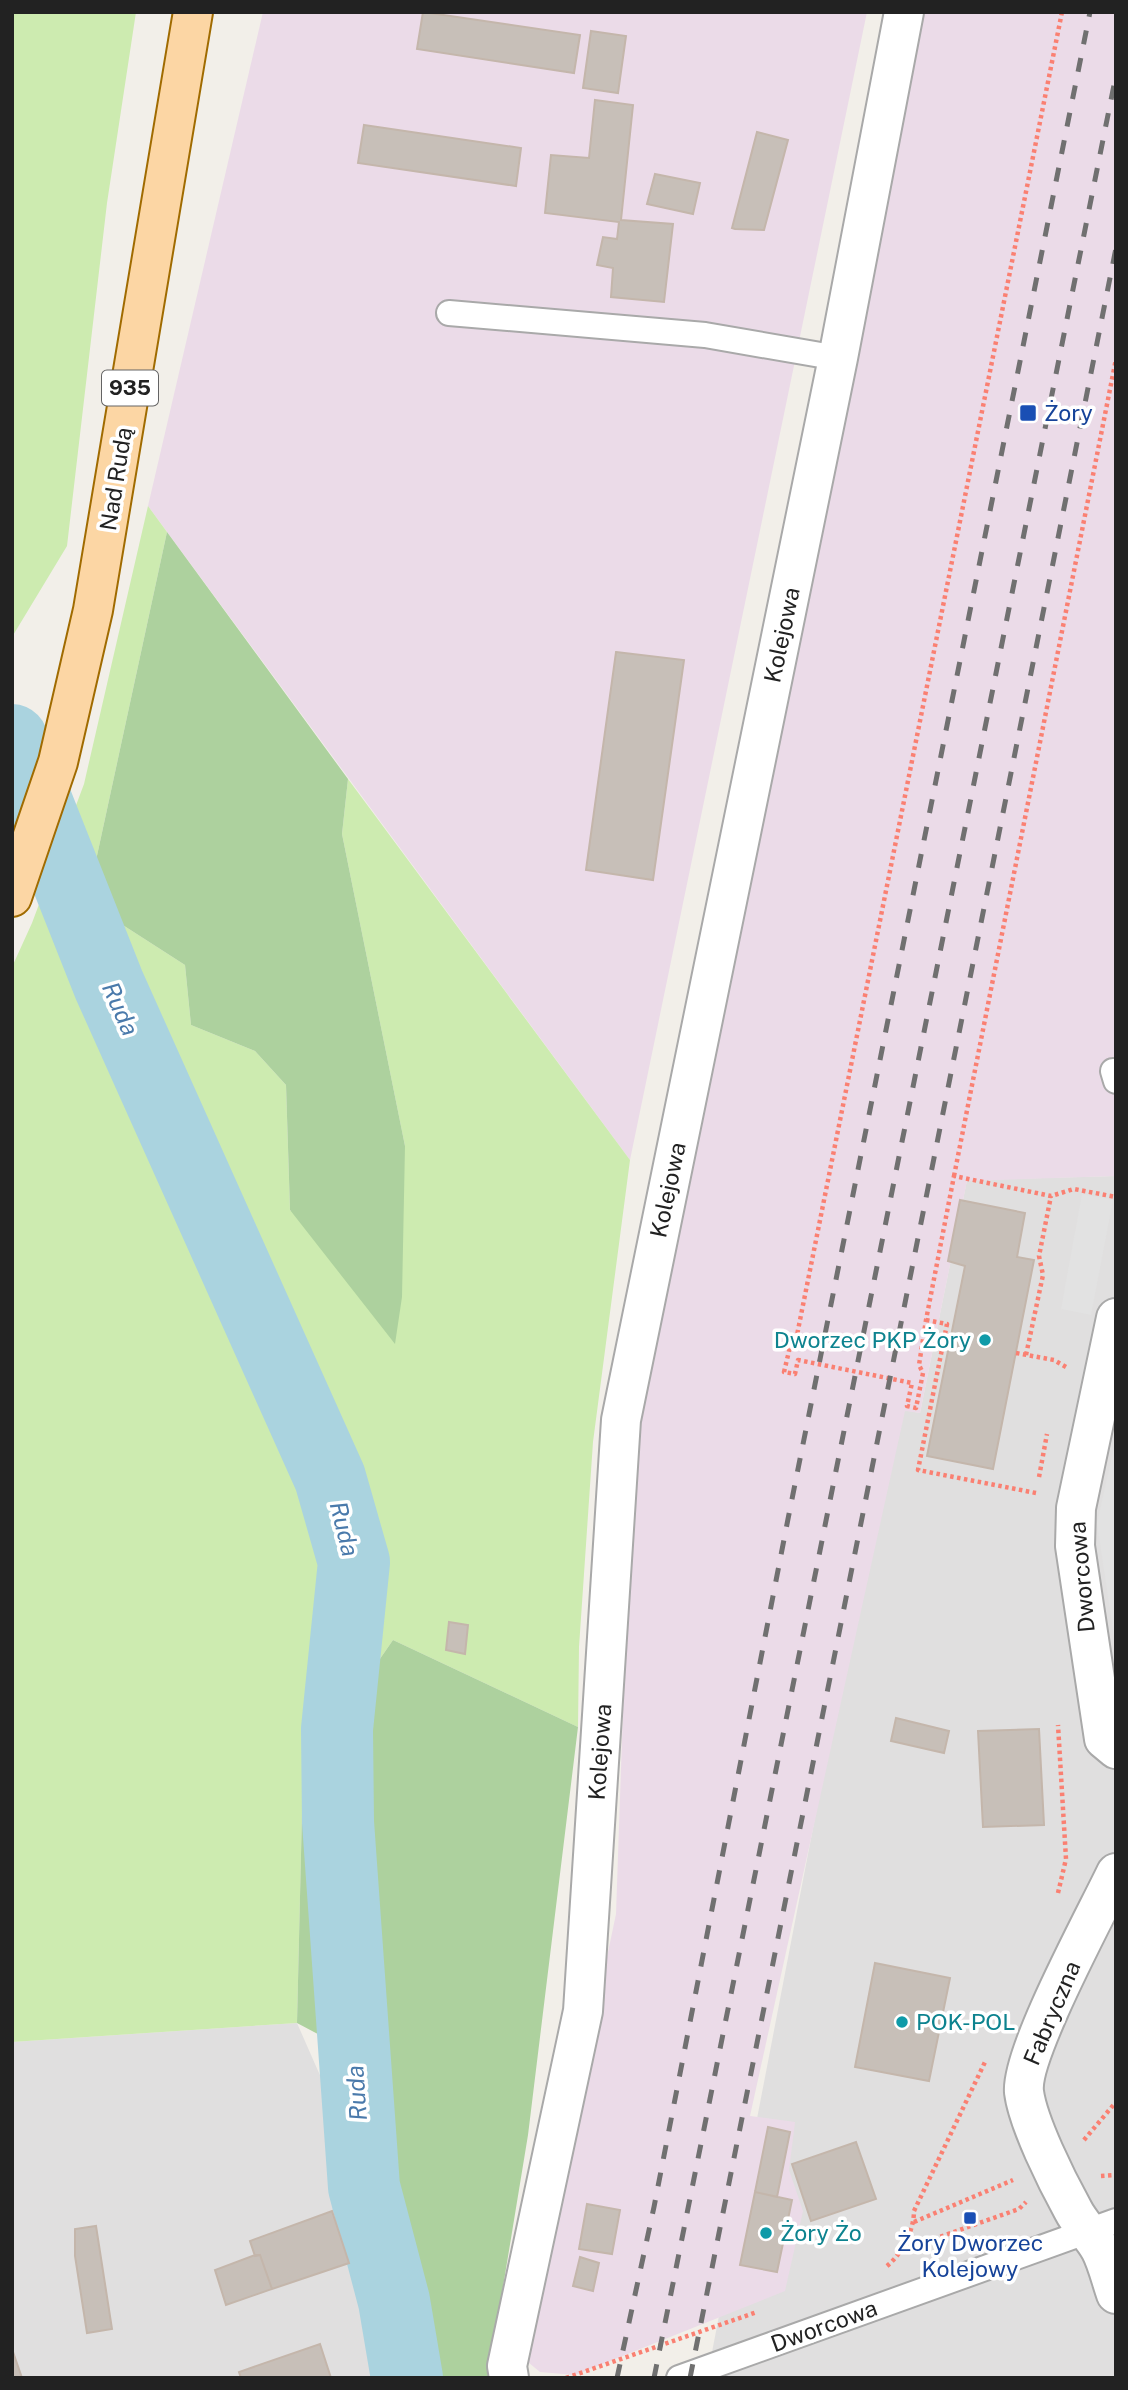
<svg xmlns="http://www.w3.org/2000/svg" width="1128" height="2390" font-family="'Public Sans',sans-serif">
<rect width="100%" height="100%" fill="#f2efe9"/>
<path fill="#e0dfdf" d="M1116 1176V2378H707L894 1408 920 1413 967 1180Z
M297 2023 337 2114 387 2378H12V2042Z"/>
<path fill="#ebdbe8" d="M263 12H867L630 1160 148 506Z
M919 12H1116V1176L967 1181 920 1413 905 1411 750 2116 795 2122 789 2170 803 2211 785 2291 575 2375 540 2372 523 2358 616 1914 633 1419Z"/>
<path fill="#cdebb0" d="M12 12H136L107 203 67 546 12 637Z
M148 506 167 532 87 902 185 965 191 1025 255 1051 286 1085 290 1211 405 1146 342 834 348 779 630 1160 593 1442 579 1647 578 1727 393 1640 303 1770 297 2023 12 2042V967L32 923 84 784Z"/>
<path fill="#add19e" d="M167 532 348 779 342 834 405 1146 402 1297 395 1344 290 1210 286 1085 255 1051 191 1025 185 965 87 902Z
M393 1640 578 1727 528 2135 488 2378H424L385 2199 382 2068 297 2023 303 1770Z"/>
<path fill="#e2e2e2" d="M1082 1194 1113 1200 1091 1315 1061 1309Z
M1116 1439V1650L1097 1523Z"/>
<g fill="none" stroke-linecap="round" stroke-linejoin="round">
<path stroke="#aad3df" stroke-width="72" d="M12 740 109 985 330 1478 354 1562 337 1729 338 1822 364 2187 394 2301 407 2378"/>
</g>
<path fill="#c7bfb8" stroke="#c4b6ab" stroke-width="2" d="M423 12 580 35 574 73 417 49Z
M591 31 626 36 618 93 583 88Z
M595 100 633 105 621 220 673 224 664 302 611 297 613 268 597 265 603 237 617 239 619 222 545 213 551 155 589 158Z
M364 125 521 148 516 186 358 163Z
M757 132 788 140 764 230 735 229 732 228Z
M655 174 700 183 693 214 647 204Z
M616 652 684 660 653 880 586 870Z
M960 1200 1025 1213 1017 1257 1034 1260 993 1469 927 1456 965 1266 948 1261Z
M449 1622 468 1625 465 1654 446 1650Z
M896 1718 949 1731 944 1753 891 1741Z
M1039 1729 1044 1825 983 1827 978 1731Z
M875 1963 950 1978 929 2081 855 2067Z
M768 2127 790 2132 777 2197 755 2192Z
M856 2142 876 2199 811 2221 792 2164Z
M755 2192 792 2200 777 2272 740 2265Z
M587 2204 620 2210 612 2254 579 2249Z
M332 2211 349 2263 272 2289 260 2255 255 2256 250 2241Z
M96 2226 112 2329 87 2333 75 2256V2229Z
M255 2255H260L272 2289 226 2305 215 2270Z
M580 2257 599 2263 593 2291 573 2286Z
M320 2344 331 2378H241L239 2372Z
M12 2349 22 2378H12Z"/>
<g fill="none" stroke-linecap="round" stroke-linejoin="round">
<g stroke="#a9a9a9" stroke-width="28">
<path id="service" d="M449 313 705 335 838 358
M1113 1071 1116 1081
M679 2378 1116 2221"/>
</g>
<g stroke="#a9a9a9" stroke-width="42">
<path id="minor" d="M1116 1318 1076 1508 1075 1546 1104 1739 1116 1749
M1116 1873C1096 1915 1020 2054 1024 2092 1028 2123 1057 2181 1073 2210 1080 2224 1092 2235 1100 2249 1107 2262 1111 2280 1116 2294
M509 2378 507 2366 583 2011 621 1420 838 358 904 12"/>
</g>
<g stroke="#a06b00" stroke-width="42">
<path id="primary" d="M12 897 58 762 93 610 193 12"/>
</g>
<path stroke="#fa8072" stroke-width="4.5" stroke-dasharray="3.5 3.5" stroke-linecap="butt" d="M1062 12 796 1340 790 1347 784 1372 795 1374 798 1360 912 1383 907 1406 916 1408 923 1373 919 1365 926 1320 954 1176 1051 1196 1074 1189 1116 1197
M954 1176 1116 359
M926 1320 947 1324 918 1470 1036 1493
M1016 1353 1054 1360 1066 1367
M1026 1355 1043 1275 1039 1256 1051 1196
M1039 1477 1047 1434
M1058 1893 1066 1859 1058 1725
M1084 2140 1116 2102
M1101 2176 1116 2175
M914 2222 1013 2180
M907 2238 916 2242 931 2240 1019 2209 1026 2202
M887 2266C902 2254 914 2230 914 2211L985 2062
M566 2378 757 2312"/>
<use href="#service" stroke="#fff" stroke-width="24"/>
<use href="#minor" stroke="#fff" stroke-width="38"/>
<use href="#primary" stroke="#fcd6a4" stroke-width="38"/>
<path stroke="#707070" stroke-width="5" stroke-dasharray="14 14" stroke-linecap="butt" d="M617 2378 654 2207 788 1519 1090 12
M654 2378 1116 75
M690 2378 1116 248"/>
</g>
<g fill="#1a4fb4" stroke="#fff" stroke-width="2.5">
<rect x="1019" y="404" width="18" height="18" rx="3.5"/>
<rect x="963" y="2211" width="14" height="14" rx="3.5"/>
</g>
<g fill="#0f9aa8" stroke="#fff" stroke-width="2.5">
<circle cx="985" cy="1340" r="7"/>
<circle cx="902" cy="2022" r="7"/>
<circle cx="766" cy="2233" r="7"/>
</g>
<g text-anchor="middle" stroke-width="7" stroke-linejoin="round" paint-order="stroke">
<rect fill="#fff" stroke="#646464" stroke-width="2" x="102" y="370.5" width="56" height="35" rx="5"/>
<g font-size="21" font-weight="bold" fill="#222">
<text x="130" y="395">935</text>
</g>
<g font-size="23" fill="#164399" stroke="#fff" text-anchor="start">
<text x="1044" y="421">Żory</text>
<text x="970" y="2251" text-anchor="middle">Żory Dworzec<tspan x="970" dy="26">Kolejowy</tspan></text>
</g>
<g font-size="23" fill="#222" stroke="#fff">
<text transform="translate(116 479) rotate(-81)" y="8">Nad Rudą</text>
<text transform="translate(782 635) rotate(-78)" y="8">Kolejowa</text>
<text transform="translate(668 1190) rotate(-78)" y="8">Kolejowa</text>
<text transform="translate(1082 1577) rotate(-95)" y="8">Dworcowa</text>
<text transform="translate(600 1752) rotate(-86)" y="8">Kolejowa</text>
<text transform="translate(1052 2013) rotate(-67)" y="8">Fabryczna</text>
<text transform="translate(824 2326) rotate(-20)" y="8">Dworcowa</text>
</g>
<g font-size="23" fill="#0d838f" stroke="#fff" text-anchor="start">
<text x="971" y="1348" text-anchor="end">Dworzec PKP Żory</text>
<text x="916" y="2030">POK-POL</text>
<text x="780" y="2241">Żory Żo</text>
</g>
<g font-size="24" font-style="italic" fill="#4a7aab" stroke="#fff">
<text transform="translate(120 1009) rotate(66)" y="8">Ruda</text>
<text transform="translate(344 1529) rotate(76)" y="8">Ruda</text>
<text transform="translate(357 2093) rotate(-94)" y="8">Ruda</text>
</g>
</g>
<rect width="1128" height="2390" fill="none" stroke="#222222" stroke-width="28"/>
</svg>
